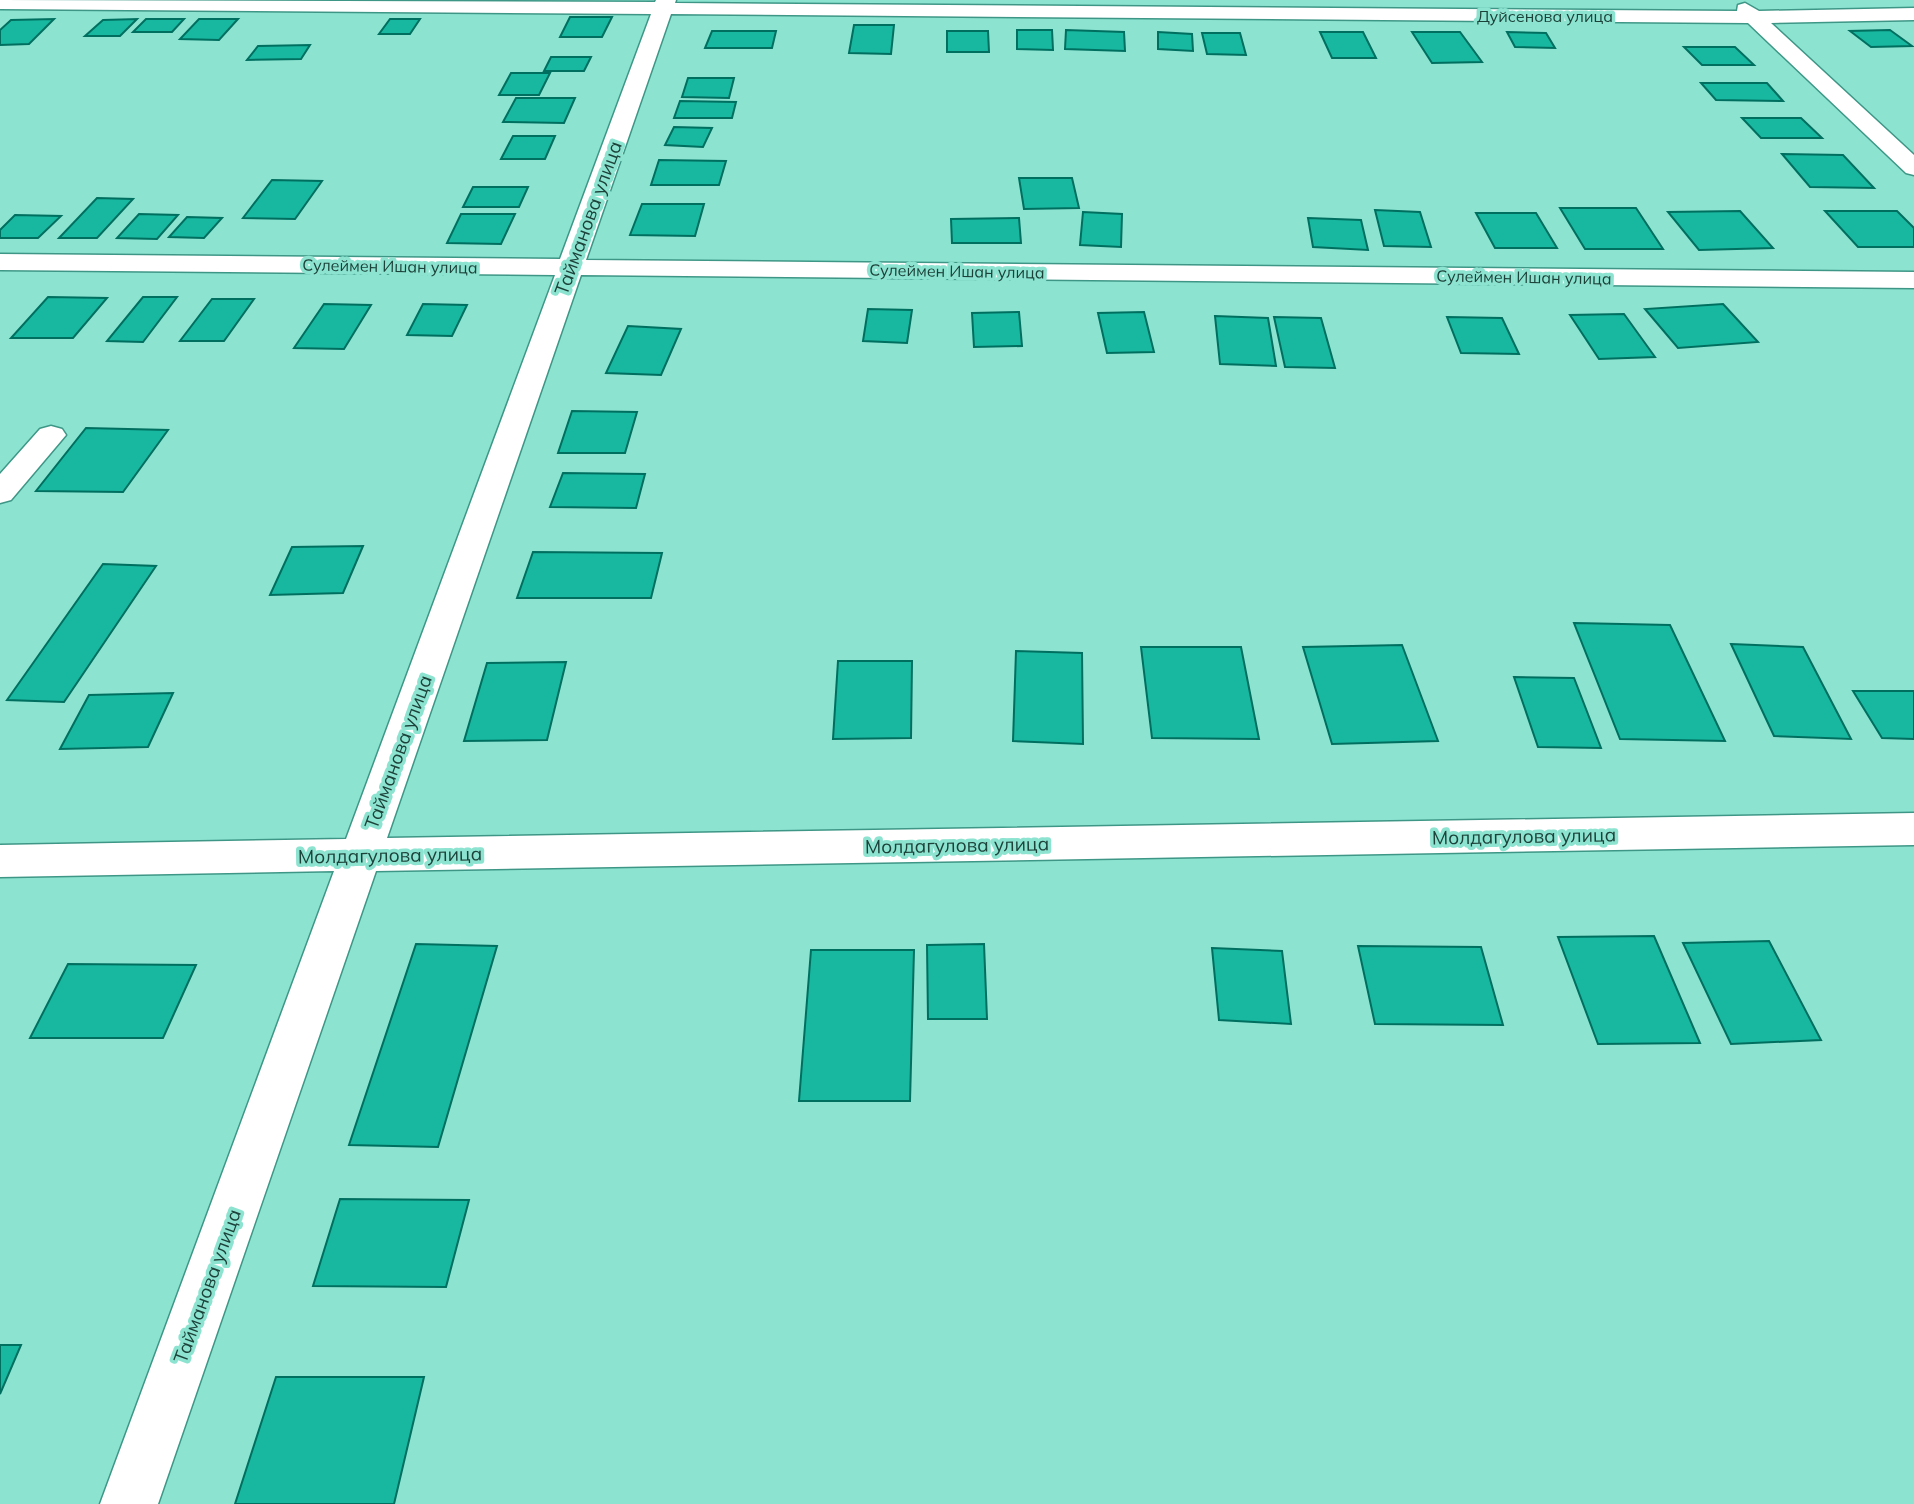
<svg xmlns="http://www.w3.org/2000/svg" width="1914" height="1504" font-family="Mulish,sans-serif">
<rect width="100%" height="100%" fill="#8ce3d0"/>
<path fill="#18b8a0" stroke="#006f60" stroke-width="2" d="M570 17H612L602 37H560Z
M54 19 29 44 0 45V30L11 20Z
M137 19 120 36H85L103 20Z
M146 19H184L172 32H133Z
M199 19H238L219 40 180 39Z
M390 19H420L410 34H379Z
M854 25H894L891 54 849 53Z
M1017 30H1052L1053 50 1017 49Z
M1066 30 1124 32 1125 51 1065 49Z
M1890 30 1912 46 1871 47 1850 31Z
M712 31H776L772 48H705Z
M947 31H988L989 52H947Z
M1158 32 1192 34 1193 51 1158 49Z
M1320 32H1363L1376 58H1332Z
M1412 32H1460L1482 62 1432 63Z
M1507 32 1546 33 1555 48 1515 47Z
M1202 33H1240L1246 55 1207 54Z
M310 45 301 59 247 60 258 46Z
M1684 47H1735L1754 65H1702Z
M551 57H591L584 71H544Z
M511 73H550L539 95H499Z
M688 78H734L729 98 682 97Z
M1701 83H1767L1783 101 1716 100Z
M516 98H575L564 123 503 122Z
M680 101 736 102 732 118H674Z
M1742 118H1801L1822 138H1761Z
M674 127 712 128 703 147 665 145Z
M513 136H555L545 159H501Z
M1782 154 1843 155 1874 188 1810 187Z
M659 160 726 161 719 185H651Z
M1019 178H1072L1079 208 1024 209Z
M272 180 322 181 295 219 243 218Z
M473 187H528L519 207H463Z
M97 198 133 199 97 238H59Z
M642 204H704L695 236 630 235Z
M1560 208H1636L1663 249H1585Z
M1375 210 1420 212 1431 247 1384 246Z
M1740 211 1773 248 1699 250 1668 212Z
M1825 211H1897L1914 228V247H1858Z
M1083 212 1122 214 1121 247 1080 245Z
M1476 213H1536L1557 248H1495Z
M139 214 178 215 157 239 117 238Z
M461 214H515L501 244 447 243Z
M15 215 61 216 38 238H0V230Z
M187 217 222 218 204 238 169 237Z
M1019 218 1021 243H952L951 219Z
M1308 218 1361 220 1368 250 1313 247Z
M48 297 107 298 73 338H11Z
M143 297H177L143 342 107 341Z
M212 299H254L224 341H180Z
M324 304 371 305 344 349 294 348Z
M423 304 467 305 452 336 407 335Z
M1723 304 1758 342 1678 348 1645 309Z
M868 309 912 310 907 343 863 341Z
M1019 312 1022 346 974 347 972 313Z
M1144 312 1154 352 1107 353 1098 313Z
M1624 314 1655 357 1599 359 1570 315Z
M1215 316 1268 318 1276 366 1220 364Z
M1274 317 1321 318 1335 368 1285 367Z
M1447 317 1502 318 1519 354 1461 353Z
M628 326 681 329 661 375 606 373Z
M572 411 637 412 625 453H558Z
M86 428 168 430 123 492 36 491Z
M563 473 645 474 636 508 550 507Z
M363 546 343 593 270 595 292 547Z
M533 552 662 553 651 598H517Z
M103 564 156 566 64 702 7 700Z
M1574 623 1670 625 1725 741 1620 739Z
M1731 644 1803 647 1851 739 1774 736Z
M1402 645 1438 741 1332 744 1303 647Z
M1141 647H1241L1259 739 1152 738Z
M1016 651 1082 653 1083 744 1013 741Z
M838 661H912L911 738 833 739Z
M566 662 547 740 464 741 487 663Z
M1514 677 1574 678 1601 748 1538 747Z
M1853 691H1914V739L1882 738Z
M173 693 148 747 60 749 89 695Z
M1654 936 1700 1043 1598 1044 1558 937Z
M1769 941 1821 1040 1731 1044 1683 943Z
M416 944 497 946 438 1147 349 1145Z
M984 944 987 1019H928L927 945Z
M1358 946 1481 947 1503 1025 1375 1024Z
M1212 948 1282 951 1291 1024 1219 1020Z
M811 950H914L910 1101H799Z
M68 964 196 965 163 1038H30Z
M340 1199 469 1200 446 1287 313 1286Z
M0 1345H21L0 1394Z
M276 1377H424L394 1504H235Z"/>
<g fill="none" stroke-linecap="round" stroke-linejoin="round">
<g stroke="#3e9786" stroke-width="3">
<path id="minor" d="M0 0 655 2 656 0H676L675 3 1737 11 1738 5 1745 3 1759 11 1914 8V20L1771 23 1914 155V175L1906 173 1748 23 671 14 586 260 1914 272V288L581 275 387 838 1914 813V845L376 871 158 1504H100L334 871 0 877V845L346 839 555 275 0 270V254L560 259 651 14 0 9Z
M51 426 62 429 66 435 11 500 0 503V474L40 429Z"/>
</g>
<use href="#minor" fill="#fff" fill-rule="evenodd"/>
</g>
<g text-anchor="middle" stroke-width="7" stroke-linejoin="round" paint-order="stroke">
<g font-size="16" fill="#1d423a" stroke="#8ce3d0">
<text x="1545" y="22">Дуйсенова улица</text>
<text transform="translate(390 266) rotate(1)" y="6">Сулеймен Ишан улица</text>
<text transform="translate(957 271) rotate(1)" y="6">Сулеймен Ишан улица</text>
<text transform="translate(1524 277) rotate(1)" y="6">Сулеймен Ишан улица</text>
</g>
<g font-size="19" fill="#1d423a" stroke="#8ce3d0">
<text transform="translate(588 218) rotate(-70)" y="7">Тайманова улица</text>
<text transform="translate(398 752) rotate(-70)" y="7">Тайманова улица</text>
<text transform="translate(1524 836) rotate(-1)" y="7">Молдагулова улица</text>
<text transform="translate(957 845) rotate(-1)" y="7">Молдагулова улица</text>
<text transform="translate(390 855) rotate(-1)" y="7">Молдагулова улица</text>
<text transform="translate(207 1286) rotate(-70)" y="7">Тайманова улица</text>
</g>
</g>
</svg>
